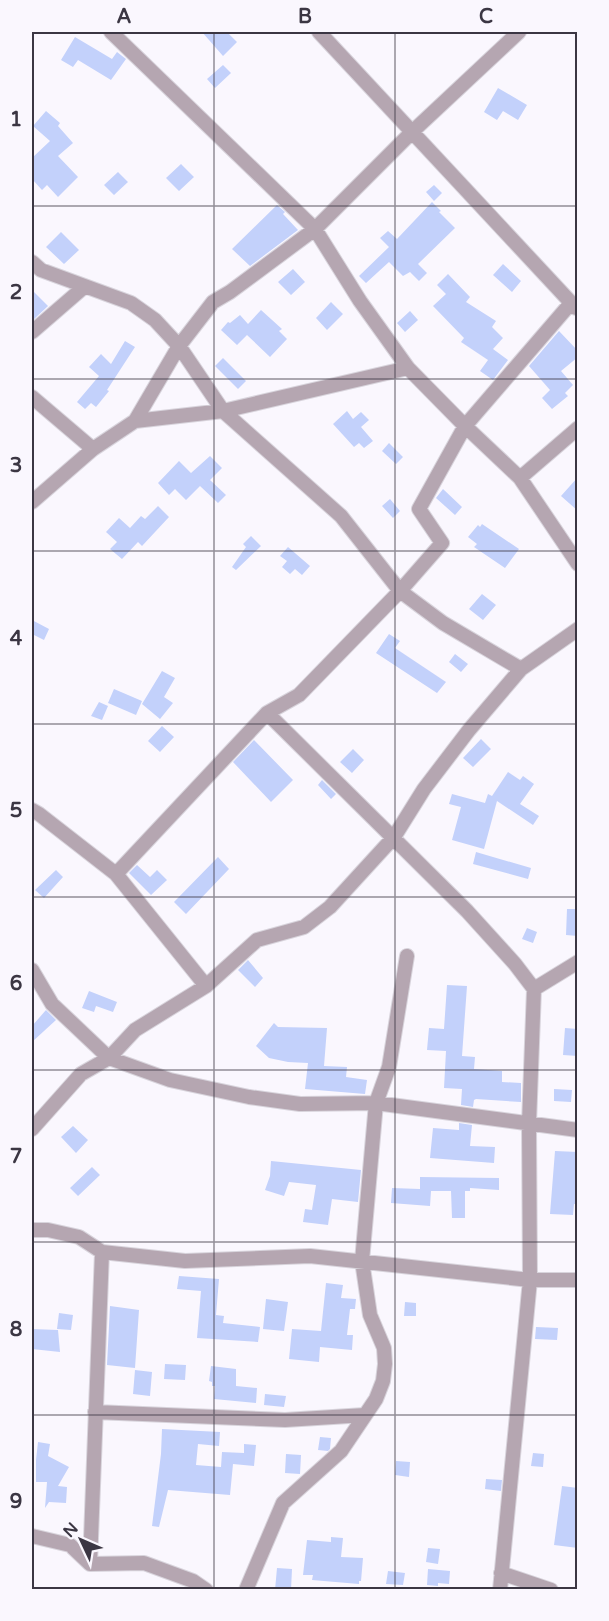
<svg xmlns="http://www.w3.org/2000/svg" width="609" height="1621" font-family="'Varela Round',sans-serif">
<rect width="100%" height="100%" fill="#faf7fe"/>
<path fill="#c3d1fb" d="M202 32H227L237 42 223 56Z
M75 37 112 59 117 52 126 59 111 80 78 60 73 67 61 60Z
M223 65 231 73 215 88 207 79Z
M498 88 527 105 518 120 503 111 497 120 484 112Z
M46 111 60 123 58 126 73 143 58 156 78 177 58 197 47 185 42 190 32 179V158L50 141 33 126Z
M181 164 194 177 179 191 166 178Z
M118 172 128 182 114 195 104 185Z
M434 185 442 193 434 201 426 192Z
M432 202 441 211 439 212 455 228 418 264 427 273 419 281 410 272 403 276 389 262 366 283 359 276 389 247 380 238 388 231 397 239Z
M277 205 285 212 283 214 298 230 250 266 232 249Z
M61 232 79 250 64 264 46 247Z
M503 264 521 281 512 292 493 275Z
M293 269 305 282 291 295 278 282Z
M448 274 470 297 466 302 496 321 492 327 503 338 493 349 508 360 493 380 480 371 488 360 461 342 464 338 433 306 446 294 437 285Z
M32 290 48 306 32 321Z
M331 302 343 314 327 330 316 318Z
M261 310 282 329 279 331 287 339 270 357 247 335 237 345 221 330 228 322 230 323 240 315 248 324Z
M410 311 418 320 405 332 397 323Z
M559 331 578 351V357L561 371 573 385 565 393 568 396 552 409 542 398 550 390 529 366Z
M125 341 135 347 107 390 109 391 96 407 91 403 85 409 77 402 99 376 89 367 101 354 111 364Z
M223 358 246 381 238 389 215 366Z
M347 411 353 419 361 412 369 420 361 427 373 441 364 448 359 443 354 447 333 424Z
M389 443 403 457 396 464 382 451Z
M210 456 222 468 210 480 226 495 218 503 200 486 186 500 175 489 169 495 158 483 179 461 191 473Z
M578 477V511L561 496Z
M443 489 462 507 455 515 436 498Z
M390 499 400 511 393 518 382 506Z
M158 506 169 517 142 546 138 542 122 559 110 549 117 542 106 532 119 518 130 528 141 516 145 519Z
M482 524 519 549 505 568 474 547 477 544 468 537 478 525 480 527Z
M251 536 261 546 236 570 232 567 246 547 243 544Z
M288 547 310 566 302 575 295 569 290 574 282 567 287 561 280 556Z
M482 594 496 605 483 620 469 609Z
M32 620 49 629 44 640 32 634Z
M389 634 400 641 395 648 446 682 437 693 376 653Z
M455 654 468 664 461 672 449 662Z
M162 671 175 678 164 697 173 703 160 719 142 704Z
M114 689 142 701 136 715 108 703Z
M99 702 108 706 102 720 91 716Z
M162 726 174 737 160 752 148 741Z
M481 739 491 749 473 767 463 758Z
M254 740 293 780 271 802 233 762Z
M353 749 364 760 352 773 340 762Z
M508 772 520 780 523 776 534 784 520 804 539 816 533 825 497 801 484 849 452 840 461 807 449 804 452 794 485 803 488 794 492 796Z
M322 780 336 794 331 799 318 785Z
M476 852 531 868 528 879 473 864Z
M218 857 229 869 186 914 174 902Z
M137 865 150 877 157 870 167 880 151 895 129 873Z
M56 870 63 877 44 898 35 890Z
M567 909H578V936L566 935Z
M527 928 537 932 533 943 522 939Z
M248 960 263 978 255 987 238 970Z
M447 985 467 986 462 1056 475 1057 474 1069 502 1071V1082L521 1083V1102L476 1099 474 1100 473 1107 461 1105 462 1089 444 1088 446 1051 427 1050 429 1028 444 1029Z
M89 991 117 1002 113 1012 96 1006 94 1012 82 1008Z
M46 1010 56 1020 32 1042V1026Z
M274 1023 278 1027 327 1028 324 1066 347 1067 346 1077 367 1080 365 1094 305 1089 308 1063 288 1062 269 1058 256 1046Z
M565 1028 578 1029V1056L563 1055Z
M554 1089 572 1090 571 1102 554 1101Z
M459 1123 472 1125 470 1146 495 1147 494 1163 430 1158 433 1128 459 1130Z
M73 1126 88 1140 76 1153 61 1137Z
M555 1151 578 1152V1204H574L573 1215 550 1214Z
M271 1161 361 1170 358 1202 332 1199 328 1225 303 1222 305 1209 312 1210 316 1185 289 1182 284 1196 265 1190 270 1176Z
M92 1167 100 1175 78 1196 70 1188Z
M420 1177 499 1178V1190L470 1188V1191H465V1218H452L451 1191H431L430 1206 391 1203 392 1188 420 1189Z
M179 1276 219 1279 216 1315 224 1316 223 1323 260 1327 258 1342 197 1338 201 1291 177 1289Z
M326 1283 343 1285 341 1298 356 1299 355 1309H350L347 1335H353L352 1350 320 1347 319 1362 289 1359 292 1329 321 1331Z
M266 1299 288 1302 284 1331 263 1329Z
M405 1302 416 1303V1316H404Z
M110 1306 139 1310 135 1368 107 1365Z
M59 1313 73 1315 71 1330 57 1329Z
M536 1327 558 1328 557 1340 535 1339Z
M32 1329 58 1330 60 1352 32 1349Z
M165 1364 186 1365 185 1380 164 1379Z
M211 1366 236 1369V1386L257 1388 256 1403 214 1399 215 1386H212V1382L209 1381Z
M135 1370 152 1372 150 1396 133 1394Z
M265 1394 286 1396 284 1407 264 1405Z
M162 1429 220 1432 219 1446 198 1444 196 1465 221 1467 222 1452 244 1453V1444L256 1445 254 1466 233 1464 230 1495 168 1490 159 1527 152 1526 161 1454Z
M320 1437 331 1438 330 1449 328 1451 318 1450Z
M38 1442 50 1444 48 1456 69 1467 58 1486 67 1487 66 1503 49 1502 45 1508 47 1482H36V1460Z
M533 1453 544 1454 543 1467 531 1466Z
M286 1454 301 1455 300 1474 285 1473Z
M396 1461 410 1462 409 1477 395 1475Z
M486 1479 502 1480 501 1491 485 1489Z
M562 1486 578 1488V1548L554 1545Z
M331 1537 343 1538 341 1557 363 1558 361 1581H359V1584L312 1580 313 1575H303L307 1540 331 1542Z
M428 1548 440 1549 438 1564 426 1562Z
M277 1568 292 1569 291 1590H275Z
M428 1569 450 1571 449 1584 438 1583V1586L427 1585Z
M388 1571 405 1573 403 1585 386 1584Z"/>
<g fill="none" stroke-linecap="round" stroke-linejoin="round">
<g stroke="#d8d4dc" stroke-width="16">
<path id="minor" d="M111 32 315 229 360 301 408 368 465 426 520 478 578 564
M319 32 576 308
M32 262 41 270 131 303 155 320 179 346 223 411 341 516 400 591 443 623 521 669
M32 332 84 287
M32 397 93 449
M135 421 223 411 408 368
M520 478 578 428
M32 502 93 449 135 421 179 346 213 302 230 292 315 229 412 132 519 32
M267 713 467 911 515 964 534 989 529 1124 530 1280 500 1590
M32 810 39 814 116 874 206 986
M116 874 267 713 299 695 400 591 442 543 419 509 465 426 571 303
M32 970 52 1004 109 1058 170 1080 249 1097 300 1104 376 1103 578 1130
M534 989 578 962
M32 1129 81 1074 109 1058 135 1030 206 986 257 940 304 927 330 907 394 837 424 789 469 730 521 669 578 629
M32 1230H48L79 1237 102 1252 185 1261 310 1256 530 1280H578
M95 1412 285 1420 365 1415
M32 1536 70 1545 90 1564 144 1563 193 1581 206 1590
M90 1564 102 1252
M501 1573 551 1590
M246 1590 283 1503 341 1451 376 1399 383 1381 385 1364 384 1348 370 1315 362 1261 376 1103 389 1067 407 956"/>
</g>
<use href="#minor" stroke="#b5a6b1" stroke-width="14"/>
</g>
<path fill="none" stroke="#3b3643" stroke-width="1.5" stroke-opacity="0.55" d="M214 32V1590M395 32V1590M32 206H578M32 379H578M32 551H578M32 724H578M32 897H578M32 1070H578M32 1242H578M32 1415H578"/>
<rect width="609" height="1621" fill="none" stroke="#faf7fe" stroke-width="66"/>
<g transform="translate(81 1540) rotate(314)" stroke="#faf7fe" stroke-width="4.5" paint-order="stroke">
<path d="M0-4.5L10 22L0 15L-10 22Z" fill="#3b3643"/>
<text y="-9" font-size="16" font-weight="bold" text-anchor="middle" fill="#3b3643">N</text>
</g>
<rect x="33" y="33" width="543" height="1555" fill="none" stroke="#3b3643" stroke-width="2"/>
<g font-size="20" text-anchor="middle" font-weight="bold" fill="#3b3643">
<text x="124" y="23">A</text>
<text x="305" y="23">B</text>
<text x="486" y="23">C</text>
<text x="16" y="126">1</text>
<text x="16" y="299">2</text>
<text x="16" y="472">3</text>
<text x="16" y="645">4</text>
<text x="16" y="817">5</text>
<text x="16" y="990">6</text>
<text x="16" y="1163">7</text>
<text x="16" y="1336">8</text>
<text x="16" y="1508">9</text>
</g>
</svg>
